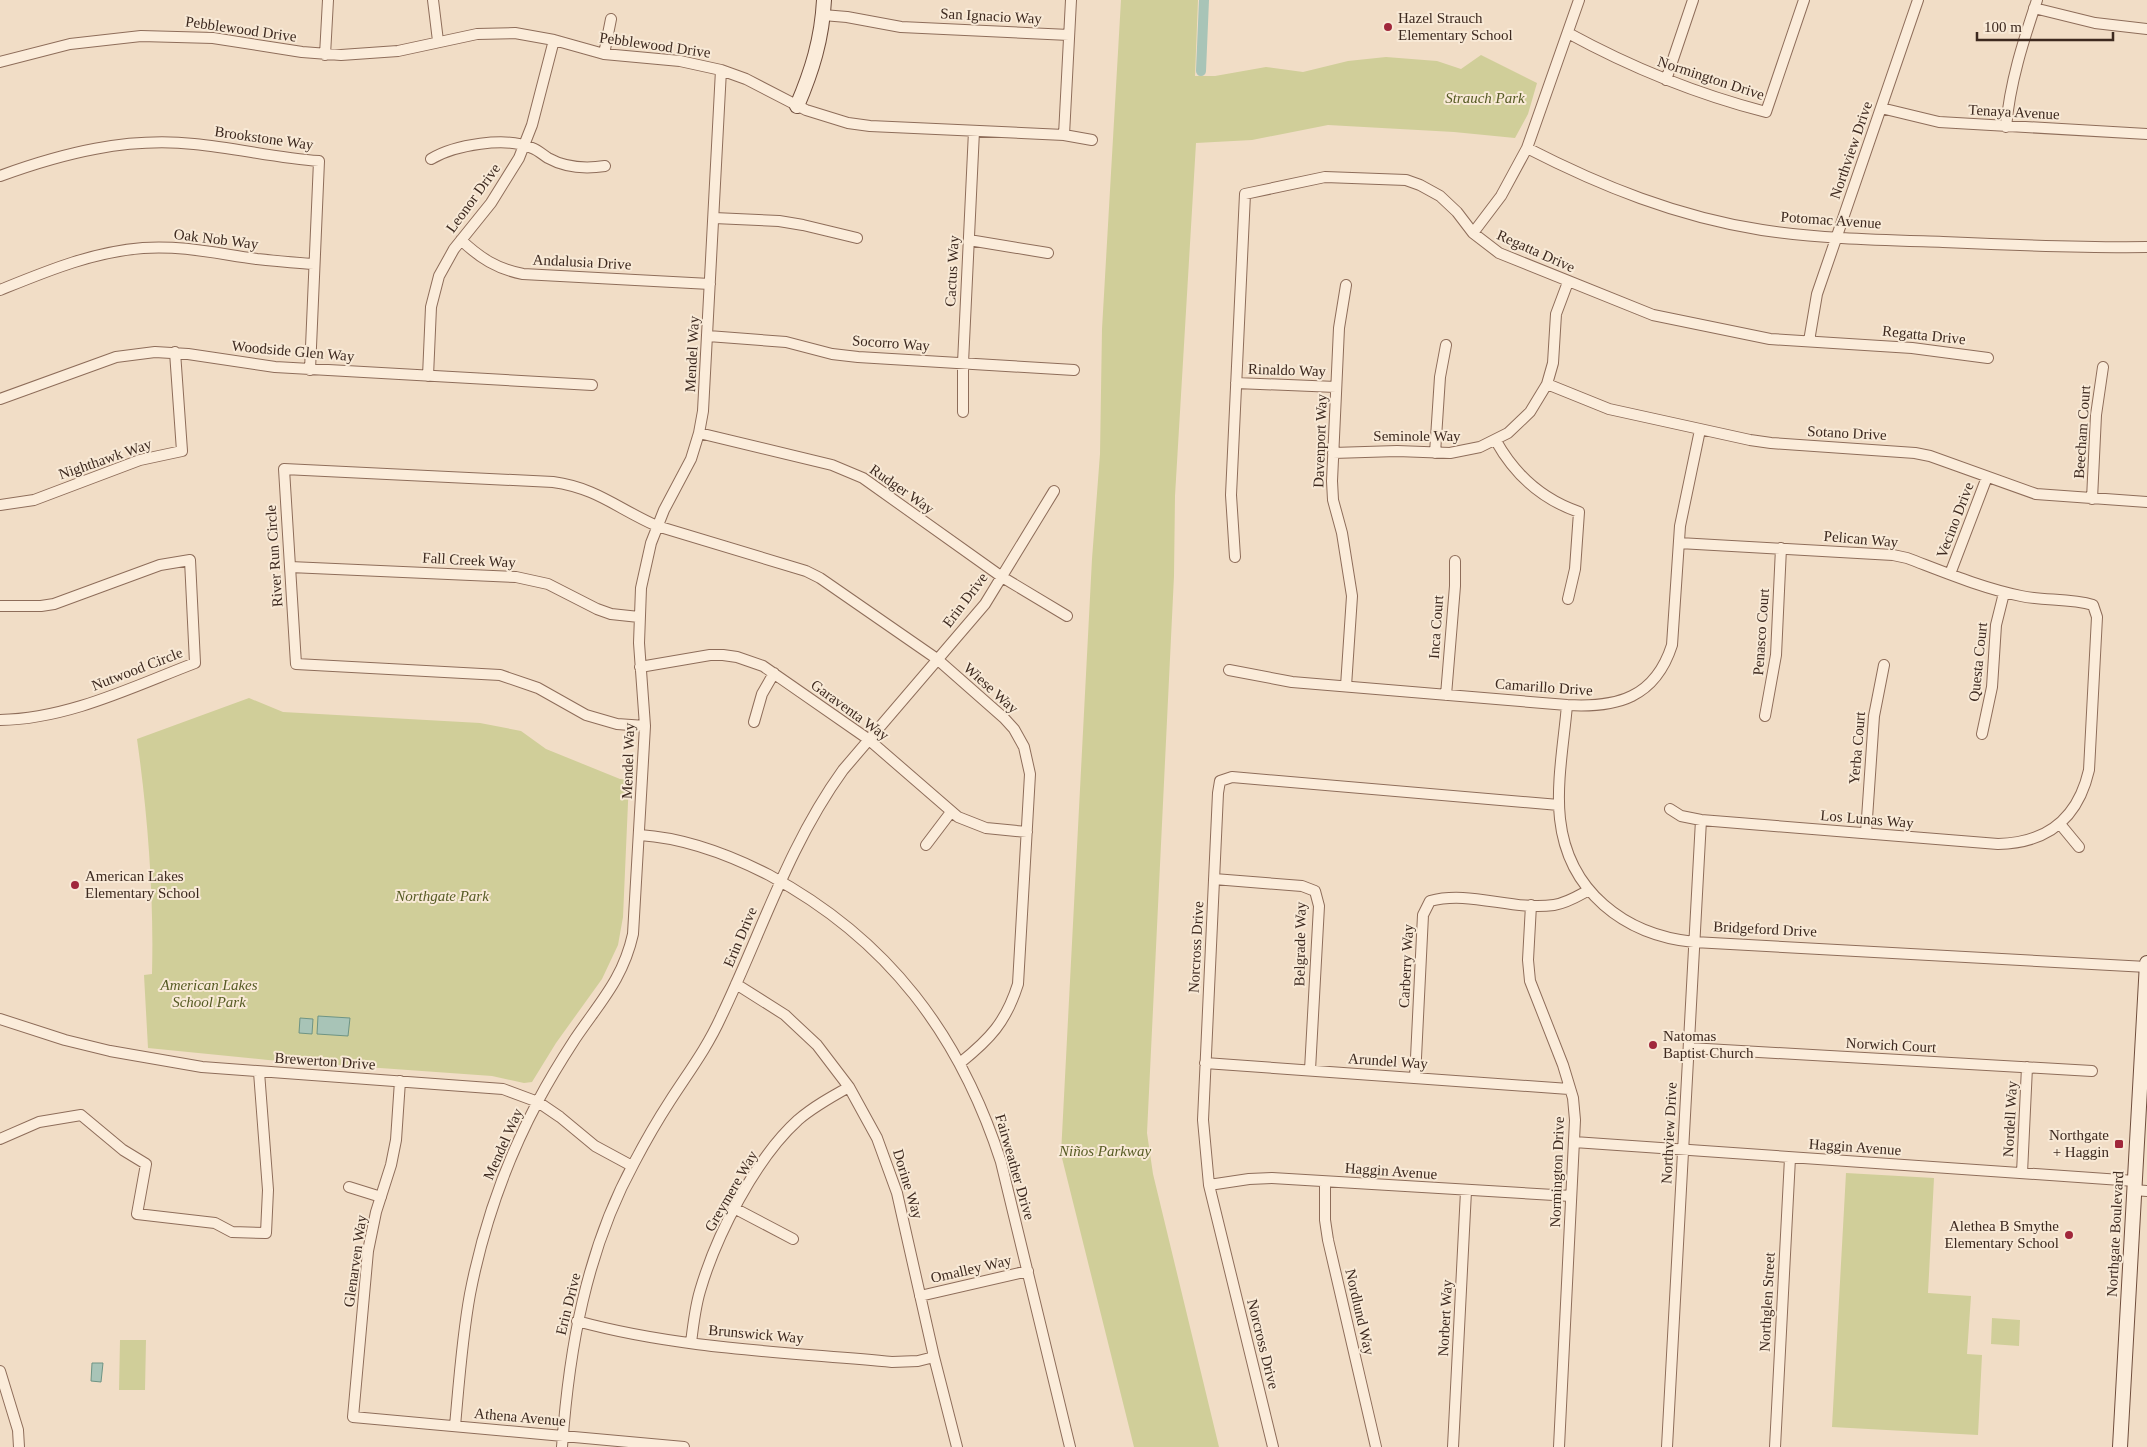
<svg xmlns="http://www.w3.org/2000/svg" width="2147" height="1447" font-family="Georgia,serif">
<rect width="100%" height="100%" fill="#f1ddc6"/>
<path fill="#d0ce99" d="M1121 0H1198L1195 76H1215L1266 67 1303 72 1348 61 1386 57 1437 61 1461 69 1481 55 1537 83 1528 114 1515 138 1454 132 1328 125 1252 140 1196 143 1175 496 1174 576 1147 1133 1153 1174 1219 1447H1134L1061 1154 1092 559 1100 454 1102 329Z
M249 698 283 712 480 723 521 731 546 749 620 779 629 780 623 917 618 945 602 979 556 1043 532 1082 524 1083 492 1076 268 1060 148 1048 144 975 152 974C154 896 148 817 137 739Z
M1846 1173 1934 1178 1928 1293 1971 1296 1967 1354 1982 1355 1978 1435 1832 1427Z
M1992 1318 2020 1320 2019 1346 1991 1344Z
M120 1340H146L145 1390H119Z"/>
<path fill="#a8c4b7" stroke="#6e9484" d="M318 1016 350 1018 348 1036 317 1034Z
M300 1018 313 1019 312 1034 299 1033Z
M92 1363H103L101 1382 91 1381Z"/>
<g fill="none" stroke-linecap="round" stroke-linejoin="round">
<path stroke="#a8c4b7" stroke-width="10" d="M1201 71 1204 0"/>
<g stroke="#8e6d5a" stroke-width="12">
<path id="street" d="M433 0 438 41
M2034 8 2095 23 2147 29
M823 15 847 17 901 27 1069 35
M1568 33C1632 68 1696 94 1766 112L1804 0
M604 54 611 19
M325 55 328 0
M0 62 70 44 141 36 213 38 302 52 341 55 398 51 477 34 515 33 554 40 604 54 680 61 721 70 746 79 806 110 848 123 870 126 1064 135 1092 140
M1666 80 1693 0
M1881 108 1939 122 2147 134
M2006 127C2010 82 2023 42 2037 0
M1064 135 1071 0
M1527 148C1601 186 1678 217 1762 230 1821 239 1882 240 1943 242 2011 245 2079 248 2147 247
M431 159C454 145 506 136 532 148 538 150 543 155 548 158 566 168 585 169 605 166
M0 176C63 153 127 137 194 144 236 148 277 158 319 161L310 370
M714 218 779 221 803 225 857 238
M1473 233 1501 196 1527 148 1579 0
M461 240C480 258 497 269 523 274L710 284
M969 240 1048 253
M0 290C47 271 92 252 143 248 182 245 219 254 257 259 276 261 295 263 314 264
M708 336 786 342 832 354 858 357 1074 370
M1809 341 1817 294 1918 0
M428 376 431 307 439 276 454 249 491 203 519 158 532 125 554 40
M1236 383 1336 387
M1547 384 1609 409 1750 440 1771 443 1915 453 1930 456 2036 494 2147 502
M0 399 116 357 155 352 188 354 275 367 592 385
M963 412V363L974 131
M699 433 832 465 863 478 1002 577 1067 616
M1496 441C1515 475 1541 499 1579 512L1575 569 1568 599
M1333 453 1397 451 1450 453 1480 447 1508 433 1530 412 1547 384 1553 363 1556 314 1568 282
M1435 453 1440 377 1446 345
M2092 499 2096 415 2103 367
M0 505 34 500 140 460 182 451 175 352
M1235 557 1231 495 1245 194 1325 177 1406 180 1420 185 1440 196 1457 212 1473 233 1499 253 1653 315 1770 339 1912 348 1988 358
M290 567 516 577 548 584 597 609 611 614 639 617
M1950 574 1987 477
M0 606H41L54 604 160 565 190 560 195 663C132 687 68 719 0 720
M640 667 710 655H723L737 657 763 666 868 739 958 817 986 828 1027 832
M1229 670 1292 682 1567 705C1617 708 1655 698 1672 645L1680 526 1700 430
M1346 686 1352 596 1342 533 1333 500 1332 481 1339 328 1346 285
M1446 695 1455 586V561
M1567 705C1564 741 1556 783 1560 819 1568 891 1624 935 1694 942L2147 967
M1765 716 1776 655 1781 548
M754 722 762 694 774 673
M645 726 617 724 586 715 538 688 500 675 296 664 284 469 553 482C597 488 618 509 657 526L806 571 820 578 937 659 1004 718 1014 729 1024 747 1030 774 1018 984C1006 1022 990 1039 960 1063
M1982 734 1992 687 1996 625 2004 593
M1670 809 1681 816 1701 820 1998 844C2048 843 2078 818 2089 770L2097 617 2093 605C2070 598 2044 601 2021 596 1982 588 1944 572 1907 558L1893 555 1679 543
M2060 824 2079 847
M1866 833 1874 716 1884 665
M640 835C686 838 728 854 769 875 888 939 960 1035 1001 1162L1070 1447
M926 845 951 812
M1214 879 1302 886 1315 891 1319 906 1310 1070
M1531 905 1528 960 1530 981 1563 1065 1573 1098 1575 1120 1559 1447
M736 984 785 1015 817 1045 849 1087 877 1138 897 1193 934 1357 957 1447
M0 1019 65 1040 110 1051 202 1067 503 1089 538 1102 560 1117 595 1146 632 1166
M1689 1048 2092 1071
M1205 1063 1569 1089
M1415 1078 1423 915 1430 901C1470 890 1512 911 1554 905 1567 903 1578 896 1589 890
M400 1081 396 1140 391 1165 376 1212 368 1251 353 1417 684 1447
M0 1139 39 1122 81 1115 123 1150 146 1164 137 1214 215 1223 232 1232 266 1233 268 1190 259 1072
M1574 1142 2135 1181
M2022 1173 2027 1067
M1325 1182V1220L1328 1240 1376 1447
M1209 1185 1249 1179 1272 1178 1571 1196
M349 1187 381 1197
M2134 1190 2147 1191
M734 1208 793 1239
M920 1296 1028 1271
M577 1321C679 1349 787 1352 892 1362L918 1361 934 1357
M691 1343C693 1326 695 1308 700 1291 716 1236 755 1159 798 1120 813 1107 831 1097 849 1087
M0 1371 18 1430 19 1447
M455 1426C459 1382 462 1338 470 1294 483 1227 506 1161 538 1101 549 1080 562 1059 575 1039 600 1002 623 979 633 934L645 726 639 643 641 588 651 543 664 510 691 459 699 433 703 411 721 70
M562 1447C569 1349 586 1251 634 1163 645 1142 657 1121 670 1101 688 1073 707 1048 721 1017 761 934 788 846 843 770L985 604 1054 491
M1273 1447 1209 1185 1203 1120 1218 793 1220 781 1232 777 1559 805
M1453 1447 1466 1191
M1667 1447 1701 820
M1775 1447 1790 1158"/>
</g>
<g stroke="#704e3d" stroke-width="16">
<path id="secondary" d="M797 106C812 71 822 39 824 0
M2120 1447 2147 963"/>
</g>
<use href="#street" stroke="#fbecda" stroke-width="10"/>
<use href="#secondary" stroke="#fbecda" stroke-width="14"/>
</g>
<g fill="#a0273b" stroke="#f8e9d6" stroke-width="2">
<circle cx="1388" cy="27" r="5"/>
<circle cx="75" cy="885" r="5"/>
<circle cx="1653" cy="1045" r="5"/>
<rect x="2114" y="1139" width="10" height="10" rx="2.5"/>
<circle cx="2069" cy="1235" r="5"/>
</g>
<g text-anchor="middle" stroke-width="4" stroke-linejoin="round" paint-order="stroke">
<g font-size="15" fill="#3d291f" stroke="#f8e9d6">
<text transform="translate(991 16) rotate(3)" y="5">San Ignacio Way</text>
<text transform="translate(241 29) rotate(8)" y="5">Pebblewood Drive</text>
<text transform="translate(655 45) rotate(8)" y="5">Pebblewood Drive</text>
<text transform="translate(1711 78) rotate(18)" y="5">Normington Drive</text>
<text transform="translate(2014 112) rotate(3)" y="5">Tenaya Avenue</text>
<text transform="translate(264 138) rotate(8)" y="5">Brookstone Way</text>
<text transform="translate(1851 150) rotate(-71)" y="5">Northview Drive</text>
<text transform="translate(473 198) rotate(-54)" y="5">Leonor Drive</text>
<text transform="translate(1831 220) rotate(4)" y="5">Potomac Avenue</text>
<text transform="translate(216 239) rotate(7)" y="5">Oak Nob Way</text>
<text transform="translate(1536 251) rotate(24)" y="5">Regatta Drive</text>
<text transform="translate(582 262) rotate(3)" y="5">Andalusia Drive</text>
<text transform="translate(952 271) rotate(-87)" y="5">Cactus Way</text>
<text transform="translate(1924 335) rotate(6)" y="5">Regatta Drive</text>
<text transform="translate(891 343) rotate(4)" y="5">Socorro Way</text>
<text transform="translate(293 351) rotate(5)" y="5">Woodside Glen Way</text>
<text transform="translate(692 354) rotate(-87)" y="5">Mendel Way</text>
<text transform="translate(1287 370) rotate(2)" y="5">Rinaldo Way</text>
<text transform="translate(2082 432) rotate(-86)" y="5">Beecham Court</text>
<text transform="translate(1847 433) rotate(3)" y="5">Sotano Drive</text>
<text x="1417" y="441">Seminole Way</text>
<text transform="translate(1320 441) rotate(-88)" y="5">Davenport Way</text>
<text transform="translate(105 459) rotate(-19)" y="5">Nighthawk Way</text>
<text transform="translate(902 489) rotate(35)" y="5">Rudger Way</text>
<text transform="translate(1955 520) rotate(-69)" y="5">Vecino Drive</text>
<text transform="translate(1861 539) rotate(5)" y="5">Pelican Way</text>
<text transform="translate(274 556) rotate(-94)" y="5">River Run Circle</text>
<text transform="translate(469 560) rotate(3)" y="5">Fall Creek Way</text>
<text transform="translate(965 600) rotate(-53)" y="5">Erin Drive</text>
<text transform="translate(1436 627) rotate(-86)" y="5">Inca Court</text>
<text transform="translate(1761 632) rotate(-86)" y="5">Penasco Court</text>
<text transform="translate(1978 662) rotate(-84)" y="5">Questa Court</text>
<text transform="translate(137 669) rotate(-21)" y="5">Nutwood Circle</text>
<text transform="translate(1544 687) rotate(4)" y="5">Camarillo Drive</text>
<text transform="translate(991 688) rotate(42)" y="5">Wiese Way</text>
<text transform="translate(850 710) rotate(36)" y="5">Garaventa Way</text>
<text transform="translate(1857 748) rotate(-85)" y="5">Yerba Court</text>
<text transform="translate(628 761) rotate(-88)" y="5">Mendel Way</text>
<text transform="translate(1867 819) rotate(5)" y="5">Los Lunas Way</text>
<text transform="translate(1765 929) rotate(3)" y="5">Bridgeford Drive</text>
<text transform="translate(740 937) rotate(-67)" y="5">Erin Drive</text>
<text transform="translate(1300 944) rotate(-89)" y="5">Belgrade Way</text>
<text transform="translate(1196 947) rotate(-87)" y="5">Norcross Drive</text>
<text transform="translate(1406 966) rotate(-87)" y="5">Carberry Way</text>
<text transform="translate(1891 1045) rotate(3)" y="5">Norwich Court</text>
<text transform="translate(325 1061) rotate(4)" y="5">Brewerton Drive</text>
<text transform="translate(1388 1061) rotate(4)" y="5">Arundel Way</text>
<text transform="translate(2010 1119) rotate(-87)" y="5">Nordell Way</text>
<text transform="translate(1669 1133) rotate(-87)" y="5">Northview Drive</text>
<text transform="translate(503 1144) rotate(-66)" y="5">Mendel Way</text>
<text transform="translate(1855 1147) rotate(4)" y="5">Haggin Avenue</text>
<text transform="translate(1015 1167) rotate(74)" y="5">Fairweather Drive</text>
<text transform="translate(1391 1171) rotate(4)" y="5">Haggin Avenue</text>
<text transform="translate(1557 1172) rotate(-88)" y="5">Normington Drive</text>
<text transform="translate(908 1184) rotate(73)" y="5">Dorine Way</text>
<text transform="translate(731 1191) rotate(-60)" y="5">Greymere Way</text>
<text transform="translate(2115 1234) rotate(-87)" y="5">Northgate Boulevard</text>
<text transform="translate(355 1261) rotate(-82)" y="5">Glenarven Way</text>
<text transform="translate(971 1269) rotate(-13)" y="5">Omalley Way</text>
<text transform="translate(1767 1302) rotate(-87)" y="5">Northglen Street</text>
<text transform="translate(568 1304) rotate(-76)" y="5">Erin Drive</text>
<text transform="translate(1360 1312) rotate(77)" y="5">Nordlund Way</text>
<text transform="translate(1445 1318) rotate(-87)" y="5">Norbert Way</text>
<text transform="translate(756 1334) rotate(5)" y="5">Brunswick Way</text>
<text transform="translate(1263 1344) rotate(76)" y="5">Norcross Drive</text>
<text transform="translate(520 1417) rotate(5)" y="5">Athena Avenue</text>
</g>
<g font-size="15" fill="#3d291f" stroke="#f8e9d6" text-anchor="start">
<text x="1398" y="23">Hazel Strauch<tspan x="1398" dy="17">Elementary School</tspan></text>
<text x="85" y="881">American Lakes<tspan x="85" dy="17">Elementary School</tspan></text>
<text x="1663" y="1041">Natomas<tspan x="1663" dy="17">Baptist Church</tspan></text>
<text x="2109" y="1140" text-anchor="end">Northgate<tspan x="2109" dy="17">+ Haggin</tspan></text>
<text x="2059" y="1231" text-anchor="end">Alethea B Smythe<tspan x="2059" dy="17">Elementary School</tspan></text>
</g>
<g font-size="15" font-style="italic" fill="#565b24" stroke="#f8e9d6">
<text x="1485" y="103">Strauch Park</text>
<text x="442" y="901">Northgate Park</text>
<text x="209" y="990">American Lakes<tspan x="209" dy="17">School Park</tspan></text>
<text x="1105" y="1156">Niños Parkway</text>
</g>
</g>
<path d="M1977 32v8h136v-8" fill="none" stroke="#3d291f" stroke-width="2.5"/>
<text x="1984" y="32" font-size="15" fill="#3d291f" stroke="#f8e9d6" stroke-width="4" paint-order="stroke">100 m</text>
</svg>
